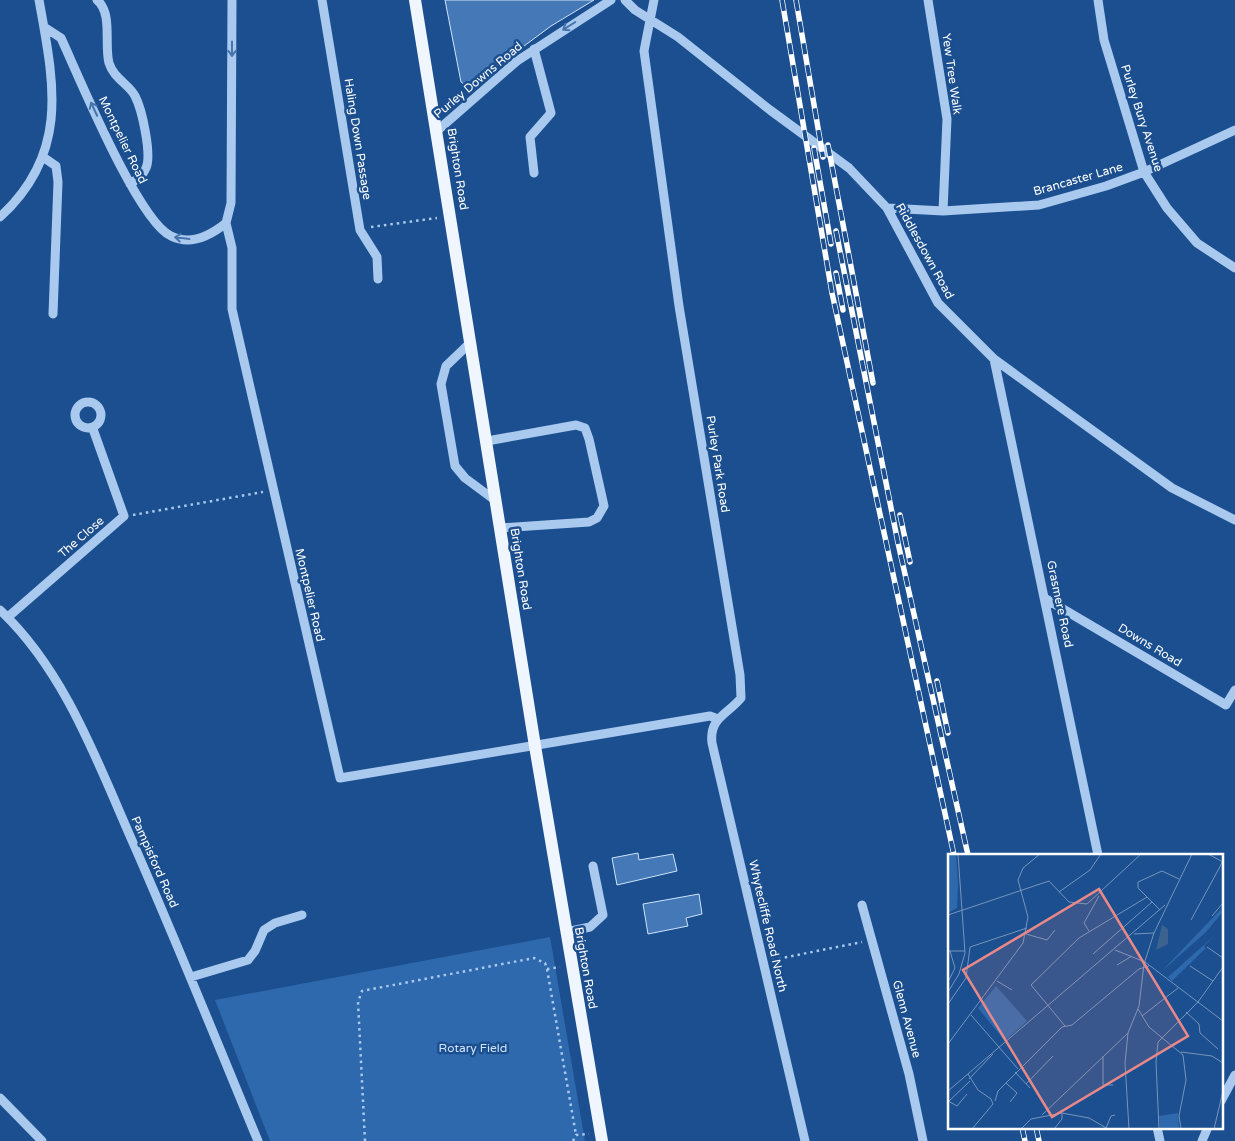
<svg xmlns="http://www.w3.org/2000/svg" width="1235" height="1141" font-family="'Varela Round',sans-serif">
<rect width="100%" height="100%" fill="#1b4f8f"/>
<path fill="#2e69ad" d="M550 937 585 1141H270L215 1000Z"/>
<path fill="#4478b7" stroke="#cfe3fa" d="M445 0H594L551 26 473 84 466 86 461 82Z
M638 853 639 860 673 854 677 871 617 885 612 858Z
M699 894 702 914 686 918 688 926 648 934 643 904Z"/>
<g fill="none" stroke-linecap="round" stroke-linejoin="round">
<path stroke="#a9c9ee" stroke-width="2.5" stroke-dasharray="2.5 4" stroke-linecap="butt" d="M371 227 437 218
M133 515 263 492
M772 960 862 942
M547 969 560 967
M365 1141 358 1002 362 991 534 958 545 963 547 969 576 1135
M573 1141 576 1135 589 1134"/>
<path stroke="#a9c9ee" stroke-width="9" d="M97 0C113 13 104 45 109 63 114 79 129 84 135 96 142 109 152 155 146 168 143 176 136 180 130 184
M232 0 231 203 226 223 232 248V309L340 778 710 716 718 719
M322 0 360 230 377 257 378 279
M625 0 635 10 678 37 770 110 849 168 887 208 938 303 994 359 1172 488 1235 520
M654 0 644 51 679 306 740 675 741 698C727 715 709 718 712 743L805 1141
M928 0 947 119 943 211
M1098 0 1104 40 1144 172 1167 208 1197 243 1235 268
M44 27 61 38C79 77 138 221 171 236 191 246 210 236 226 223
M534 49 551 113 530 137 534 173
M438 130 517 61 611 0
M43 157 56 166 58 182 53 314
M887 208 943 211 1039 205 1106 186 1144 172 1235 130
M0 217C70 153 54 83 39 0
M471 342 446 366 441 384 455 466 465 478 496 501
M994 359 1098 855
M75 415a13 13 0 1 1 26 0a13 13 0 1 1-26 0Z
M487 441 576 425 585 428 589 439 604 506 597 518 589 522 500 528
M1046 599 1226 705 1235 690
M0 610C66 672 98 764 134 845 177 943 217 1042 258 1141
M8 617 124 516 93 429
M862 905 909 1074 923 1141
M566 932 590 927 603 915 593 866
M191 977 248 960 255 951 264 930 275 923 302 915
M0 1098 42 1141
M1221 1101 1235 1075
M1157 1127 1160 1141
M1202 1141 1208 1127"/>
<path stroke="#f0f6ff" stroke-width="12" d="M415 0 535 746 602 1141"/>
<g stroke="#fff" stroke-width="5.5">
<path id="rail" d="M782 0 832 293 954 855
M796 0 823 157
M828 145 873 383
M814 148 831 244
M836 231 898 543 968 855
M836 273 843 310
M900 515 910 562
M937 681 948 733
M1022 1127 1025 1141
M1036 1127 1039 1141"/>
</g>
<use href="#rail" stroke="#1b4f8f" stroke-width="4" stroke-dasharray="11" stroke-linecap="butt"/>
</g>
<defs><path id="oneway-shaft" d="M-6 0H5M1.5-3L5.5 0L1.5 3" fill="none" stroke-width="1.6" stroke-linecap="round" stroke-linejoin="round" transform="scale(1.25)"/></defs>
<g stroke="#4674ac">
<use href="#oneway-shaft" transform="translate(569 26) rotate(148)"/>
<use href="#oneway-shaft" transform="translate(232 49) rotate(90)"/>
<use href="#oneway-shaft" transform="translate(94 109) rotate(-115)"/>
<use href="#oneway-shaft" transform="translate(182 238) rotate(-173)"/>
</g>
<g text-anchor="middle" stroke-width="5" stroke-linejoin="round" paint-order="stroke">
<g font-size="12" fill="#fff" stroke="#1b4f8f">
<text transform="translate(952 74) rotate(82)" y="4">Yew Tree Walk</text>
<text transform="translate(478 80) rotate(-40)" y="4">Purley Downs Road</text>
<text transform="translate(1142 118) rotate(72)" y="4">Purley Bury Avenue</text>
<text transform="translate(358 139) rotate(81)" y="4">Haling Down Passage</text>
<text transform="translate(123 140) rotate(64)" y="4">Montpelier Road</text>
<text transform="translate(458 169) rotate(81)" y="4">Brighton Road</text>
<text transform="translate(1078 179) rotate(-16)" y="4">Brancaster Lane</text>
<text transform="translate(925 251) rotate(61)" y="4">Riddlesdown Road</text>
<text transform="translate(718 464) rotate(81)" y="4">Purley Park Road</text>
<text transform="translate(81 537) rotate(-41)" y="4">The Close</text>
<text transform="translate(521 569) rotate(81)" y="4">Brighton Road</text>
<text transform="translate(310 595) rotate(77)" y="4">Montpelier Road</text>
<text transform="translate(1060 604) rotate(78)" y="4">Grasmere Road</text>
<text transform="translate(1150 645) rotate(31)" y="4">Downs Road</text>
<text transform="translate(155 862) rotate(66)" y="4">Pampisford Road</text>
<text transform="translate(768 926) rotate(77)" y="4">Whytecliffe Road North</text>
<text transform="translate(586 968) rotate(80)" y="4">Brighton Road</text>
<text transform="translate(907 1019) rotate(75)" y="4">Glenn Avenue</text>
</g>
<g font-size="12" fill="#cfe3fa" stroke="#1b4f8f">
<text x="473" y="1052">Rotary Field</text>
</g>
</g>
<g transform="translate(948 854)">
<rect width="275" height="275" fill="#1b4f8f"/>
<path d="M0 0H8L10 30 9 54 0 59ZM273 55 274 59 258 78 213 118ZM267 81 256 92 258 94 224 127 220 123ZM48 132 79 167 57 187 30 154ZM230 259 231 275H212L211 262Z" fill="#2e69ad"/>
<path d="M214 71 220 75V90L208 96Z" fill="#3c6290"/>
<path fill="none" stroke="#7695bc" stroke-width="1" d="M260 0 275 8M111 38 142 16 153 0M212 56 190 34V28L214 17 231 25M0 61 101 27 121 48 139 50 193 0M264 62 275 49M243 66 275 7M141 77 136 69 151 42M78 80 99 86 107 76M186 80 206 79 244 0M259 93 275 104M167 96 197 108 275 167M0 97H17M145 100 204 48M169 111 184 102M242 112 265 127M49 127 64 136M0 128 7 114 2 97M0 138 11 120 17 99 10 0M0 150 18 124 22 93 79 74M190 155 201 173 235 201 238 226 231 262 233 275M238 158 251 170 252 179 270 195M23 161 70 215M194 162 230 134M117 172 83 131 131 84 199 43M0 190 75 89 80 63 70 26 75 14 92 0M233 198 264 202 275 209M155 202V231H165M67 218 82 234M20 220 30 236 43 245 45 250 24 275M21 225 45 200M58 229 69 239 62 248M78 230 105 202M0 237 217 51M0 247 9 252 19 240M47 247 50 237 114 173 124 171 191 115 201 112M0 248 22 227M94 261 180 179M158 274 163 262 167 261M73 275 83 265 114 259 141 264 160 275M106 275 114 265V259M181 275 177 209 180 179 191 152 196 110 206 79M211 275 208 208 210 188 250 148 275 113M266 275 275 237"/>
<path fill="#e88989" fill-opacity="0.15" stroke="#e88989" stroke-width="2.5" d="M151 35 240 182 104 263 15 116Z"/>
<rect width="275" height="275" fill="none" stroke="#fff" stroke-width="2.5"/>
</g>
</svg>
